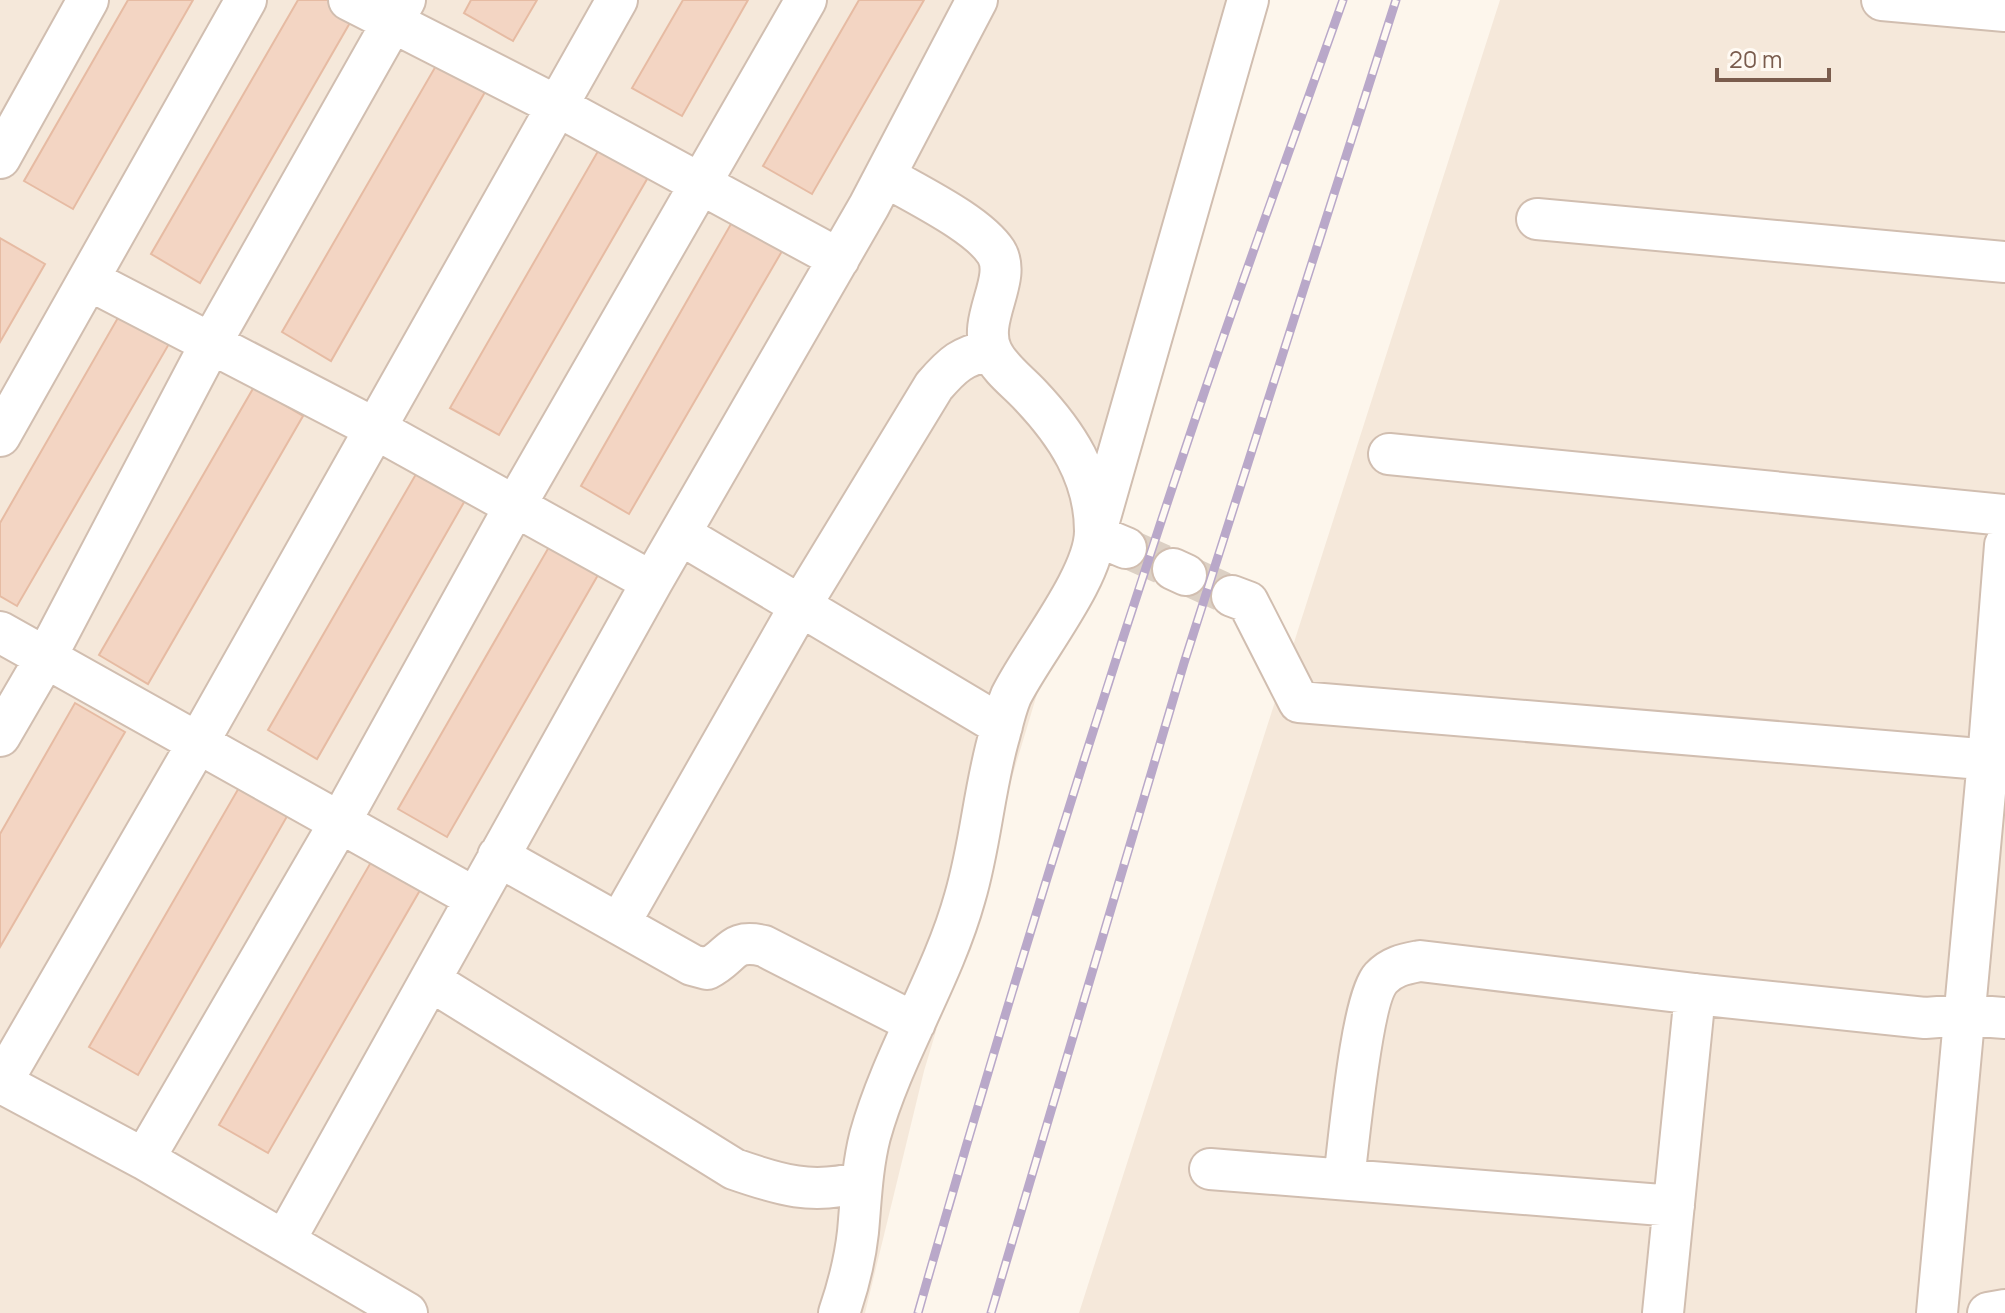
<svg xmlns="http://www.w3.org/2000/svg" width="2005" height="1313" font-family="Manrope,sans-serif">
<rect width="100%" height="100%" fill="#fdf6ec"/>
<path fill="#f5e8da" d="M0 0H1245L924 1071 865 1313H0Z
M1500 0H2005V1313H1079Z"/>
<path fill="#f3d5c3" stroke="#e6bba3" stroke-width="2" d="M128 0H193L73 209 24 181Z
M298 0H331L355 14 200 283 151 254Z
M471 0H537L513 41 464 13Z
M683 0H748L682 116 632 88Z
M859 0H924L812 194 763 166Z
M437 64 485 92 331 361 282 332Z
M605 139 654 167 499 435 450 408Z
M735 217 785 246 629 514 581 486Z
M0 238 45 264 0 342Z
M123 309 173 337 17 606 0 596V523Z
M254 387 303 416 148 684 99 655Z
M423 462 471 490 317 759 268 730Z
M553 540 602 568 447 837 398 809Z
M75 703 125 732 0 947V834Z
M244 779 293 806 138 1075 89 1047Z
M374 857 423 885 268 1153 219 1125Z"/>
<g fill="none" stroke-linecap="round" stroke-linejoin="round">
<path stroke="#dcd0c4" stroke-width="40" stroke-dasharray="40 20" stroke-linecap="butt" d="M1126 548 1173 569
M1186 575 1232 596"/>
<g stroke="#d1beb0" stroke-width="44">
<path id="street" d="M349 0 559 107 839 259
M1882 0 2005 11
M0 158 88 0
M1537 219 2005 262
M89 280 376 429 652 582
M0 436 246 0
M1389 454 2005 515
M680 534 1002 726
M1126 548 1095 535 1248 0
M1173 569 1186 575
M1232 596 1248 602 1299 702 2005 761
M0 632 475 898
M0 736 46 657 211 343 405 0
M498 856 692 965 707 969C733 956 730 938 764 946L915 1023
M619 924 799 608 934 386C953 364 962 356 991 350
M431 981 734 1169C780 1185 812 1195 860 1182
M0 1082 144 1159 407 1313
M0 1085 199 741 617 0
M144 1159 340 822 515 506 806 0
M1210 1169 1674 1206
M1344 1179C1349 1142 1361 1000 1381 978 1392 966 1405 964 1420 961L1695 994 1925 1018 1965 1015 2005 1018
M285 1240 652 582 869 206 977 0
M839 1313C848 1287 855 1259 858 1232 861 1199 862 1168 870 1136 893 1053 942 980 965 897 981 843 984 787 1000 733 1003 721 1006 708 1011 696 1032 653 1095 577 1095 531 1095 476 1066 433 1030 395 1017 381 1000 369 992 352 976 320 1013 279 996 252 977 223 915 194 885 176
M1663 1313 1695 994
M1937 1313 1988 760 2005 545
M1988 1313 2005 1310"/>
</g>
<use href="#street" stroke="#fff" stroke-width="40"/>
<g stroke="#b9a8c9" stroke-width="9">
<path id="rail" d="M918 1313C1005 1007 1100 701 1202 399 1247 266 1296 133 1343 0
M991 1313 1184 663 1396 0"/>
</g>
<use href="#rail" stroke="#fffaf3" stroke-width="6" stroke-dasharray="18" stroke-linecap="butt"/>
</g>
<path d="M1717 68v12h112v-12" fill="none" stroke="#7a5c4d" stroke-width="4"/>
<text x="1729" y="68" font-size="24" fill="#7a5c4d" stroke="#fffaf3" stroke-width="6" paint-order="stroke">20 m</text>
</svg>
